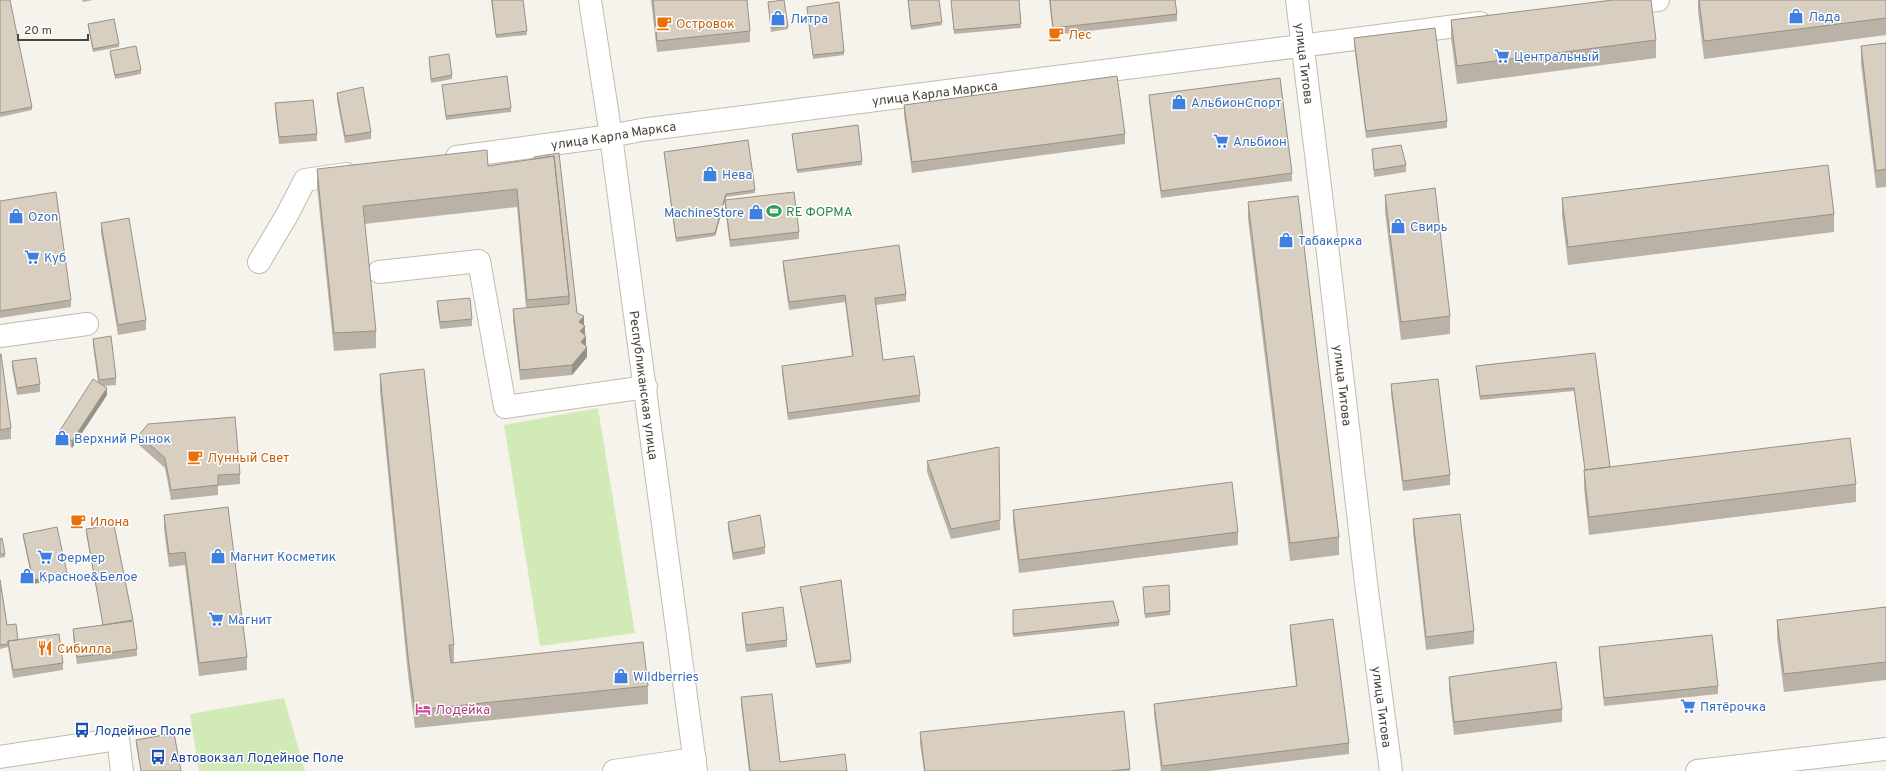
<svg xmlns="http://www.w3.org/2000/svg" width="1886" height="771" font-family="Overpass,sans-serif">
<rect width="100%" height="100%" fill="#f6f3ec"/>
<path fill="#d2eab5" d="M598 408 635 633 540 646 504 425Z
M284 698 305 771H199L190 714Z"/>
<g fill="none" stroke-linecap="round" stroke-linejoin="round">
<g stroke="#c2bbae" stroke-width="24">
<g id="minor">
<path id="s1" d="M590 0 611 136 696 771"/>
<path id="s2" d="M1297 0 1324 219 1367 591 1391 771"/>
<path d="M1621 4 1658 0"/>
<path id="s3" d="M457 157 611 136 641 130 1480 23"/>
<path d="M259 262 287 215 305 180 346 174"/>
<path d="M379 272 479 261 505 407 646 387"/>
<path d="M0 336 87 324"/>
<path d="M0 757 118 739 122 771"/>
<path d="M614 771 695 759"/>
<path d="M1697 771 1886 749"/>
</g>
</g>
<use href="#minor" stroke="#fff" stroke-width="22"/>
</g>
<path fill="#bab2a6" d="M0 0 32 107V110L0 117Z
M82 0H93L83 2Z
M491 0H523L527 35 496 38Z
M651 0H747L750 31V42L657 52Z
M908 0H939L942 25 911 30Z
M951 0H1019L1021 28 954 34Z
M1049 0H1175L1177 14V21L1053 35Z
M1698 0H1886V35L1704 59 1698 11Z
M768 2 788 26V29L771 32Z
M807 7 844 52V55L813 59Z
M1451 20 1656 40V58L1457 84 1451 38Z
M88 24 119 44V47L93 52 88 27Z
M1354 38 1447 121V128L1366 138 1354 45Z
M1886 43V187L1876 188 1861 64V46Z
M110 51 141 70V74L115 79 110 54Z
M429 60 452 75V79L431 83Z
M442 85 511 108V112L446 120Z
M337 93 371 132V139L345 143 337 100Z
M1149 95 1292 173V181L1161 198 1149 102Z
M275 103 317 134V141L279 144 275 110Z
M904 105 1125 134V144L912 173 904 115Z
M792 134 862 161V165L797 173Z
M1372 149 1406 165V172L1374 177Z
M664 152 755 190V193L726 197 715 236 676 242Z
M534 159 577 313 584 325 587 357 572 375 520 380 513 320V309L526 308 517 207 364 224 376 331V348L334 351 317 187V169L488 166Z
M1385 195 1450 316V334L1401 340 1385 212Z
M1562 198 1834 214V232L1568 265 1562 216Z
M725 200 799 232V239L730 247 725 207Z
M0 201 71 300V307L0 318Z
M1248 202 1339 537V555L1290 561 1248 219Z
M101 223 146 320V330L118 335 101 233Z
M783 261 906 294V301L876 305 883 360 920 395V402L788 420 782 373V366L852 356 845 302 789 310 783 268Z
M437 301 472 319V326L440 329 437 308Z
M93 339 116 378V385L104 386 107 395 72 448 59 439V432L98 382 93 346Z
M1595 353 1610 467 1856 484V502L1589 535 1584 488V470H1585L1574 391 1480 400 1476 366Z
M0 354 11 428V439L0 440Z
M12 361 40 384V392L17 395 12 368Z
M380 374 454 645V662L451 663 648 686V704L415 728 408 675 380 392Z
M1391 384 1450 475V485L1403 491 1391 394Z
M139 435 240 474V484L218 486V495L171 500 165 468 139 445Z
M999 447 1000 530 951 539 927 472V461Z
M1013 510 1238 532V545L1019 573 1013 523Z
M164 515 247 657V670L199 676 185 565 169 567 164 529Z
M1413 519 1474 631V644L1426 650 1413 532Z
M728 522 765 547V554L733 560 728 529Z
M86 529 137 649V656L77 664 73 637V629L103 625 86 533Z
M23 534 67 577 33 584 23 538Z
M0 539 5 554V557L0 558Z
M0 580 7 625 18 640 63 663V670L13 678 8 647 0 649Z
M800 587 851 660V663L816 668 800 590Z
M1143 590 1170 611V615L1145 618Z
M1886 607V680L1784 692 1777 638V620Z
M1013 610 1119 622V626L1013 637Z
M742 613 787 640V647L746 652 742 620Z
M1290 625 1349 743V754L1209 771H1161L1154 714V704L1296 686 1290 635Z
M1599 647 1718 686V694L1604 706 1599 654Z
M1449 677 1562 709V722L1454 735 1449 690Z
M741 697 780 762 847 771H749L741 705Z
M1124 711 1130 771H924L920 743V732Z
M136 740 181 771H141L136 744Z"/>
<path fill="#979187" d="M726 194V197L715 236V233Z
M584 316V327L585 326V336L580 341 579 322Z
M586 336V347L581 342Z
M587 347V357L572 375V365Z
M107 388V395L72 448V441Z
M67 573V577L33 584V580Z"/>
<path fill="#d8cfc1" stroke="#979187" d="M0 0H10L32 107 0 113Z
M492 0H523L527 31 496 35Z
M653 0H747L750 31 657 41Z
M784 0 788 26 771 28 768 2Z
M908 0H939L942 22 911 26Z
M951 0H1019L1021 24 954 30Z
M1050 0H1175L1177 14 1053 28Z
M1613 0H1651L1656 40 1457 66 1451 20Z
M1699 0H1886V18L1704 41Z
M839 2 844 52 813 55 807 7Z
M114 19 119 44 93 49 88 24Z
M1435 28 1447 121 1366 131 1354 38Z
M1886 43V169L1876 171 1861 46Z
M136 46 141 70 115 75 110 51Z
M449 54 452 75 431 79 429 57Z
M507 76 511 108 446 116 442 85Z
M1117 76 1125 134 912 162 904 105Z
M1280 78 1292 173 1161 191 1149 95Z
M363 87 371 132 345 136 337 93Z
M313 100 317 134 279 137 275 103Z
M858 125 862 161 797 170 792 134Z
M748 140 755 190 726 194 715 233 676 238 664 152Z
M1401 145 1406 165 1374 170 1372 149Z
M487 150 488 166 554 156 569 296 527 300 517 189 363 206 376 331 334 333 317 169Z
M559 153 577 313 584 316 579 322 585 326 580 331 586 336 581 342 587 347 572 365 520 370 513 309 569 304V296L554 156 534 159V157Z
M1828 165 1834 214 1568 247 1562 198Z
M1435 188 1450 316 1401 322 1385 195Z
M56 192 71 300 0 311V201Z
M794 192 799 232 730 240 725 200Z
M1298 196 1339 537 1290 543 1248 202Z
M129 218 146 320 118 325 101 223Z
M899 245 906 294 875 298 883 360 914 356 920 395 788 413 782 366 853 356 845 295 789 302 783 261Z
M470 298 472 319 440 322 437 301Z
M111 336 116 378 99 380 93 339Z
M1595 353 1610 467 1585 470 1574 388 1480 396 1476 366Z
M0 354H1L11 428 0 430Z
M36 358 40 384 17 388 12 361Z
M424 369 454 645H449L451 663 643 642 648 686 415 710 408 657 380 374Z
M93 379 107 388 72 441 59 432Z
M1438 379 1450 475 1403 481 1391 384Z
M235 417 240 474 218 475V485L171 490 165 458 139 435 148 424Z
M1850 438 1856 484 1589 517 1584 470Z
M999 447 1000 520 951 529 927 461Z
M1232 482 1238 532 1019 560 1013 510Z
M228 507 247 657 199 663 185 552 169 554 164 515Z
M1460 514 1474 631 1426 637 1413 519Z
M760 515 765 547 733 553 728 522Z
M114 525 133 620 103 625 86 529Z
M57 527 67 573 33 580 23 534Z
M2 538 5 554H0V539Z
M0 580 7 625 16 624 18 640 8 641V644L0 645Z
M841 580 851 660 816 664 800 587Z
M1169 585 1170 611 1145 614 1143 587Z
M1113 601 1119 622 1013 634V610Z
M783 607 787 640 746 645 742 613Z
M1886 607V662L1784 674 1777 620Z
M1333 619 1349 743 1162 766 1154 704 1297 686 1290 625Z
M133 621 137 649 77 657 73 629Z
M59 634 63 663 13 670 8 641Z
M1712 635 1718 686 1604 698 1599 647Z
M1556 662 1562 709 1454 722 1449 677Z
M772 694 780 762 845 754 847 771H750L741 697Z
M1124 711 1130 769 1109 771H925L920 732Z
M174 733 181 771H141L136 740Z"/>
<defs>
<g id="shop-bare" transform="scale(1.2)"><path d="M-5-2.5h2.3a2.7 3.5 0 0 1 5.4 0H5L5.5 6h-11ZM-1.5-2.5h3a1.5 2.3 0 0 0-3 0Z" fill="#3f7fe0" stroke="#fff" stroke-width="2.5" paint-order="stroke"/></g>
<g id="cafe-bare" transform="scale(1.2)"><path d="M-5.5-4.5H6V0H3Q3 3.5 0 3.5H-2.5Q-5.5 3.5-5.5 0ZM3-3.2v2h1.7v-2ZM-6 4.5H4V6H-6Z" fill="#e8710a" stroke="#fff" stroke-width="2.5" paint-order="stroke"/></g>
<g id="supermarket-bare" transform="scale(1.2)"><path d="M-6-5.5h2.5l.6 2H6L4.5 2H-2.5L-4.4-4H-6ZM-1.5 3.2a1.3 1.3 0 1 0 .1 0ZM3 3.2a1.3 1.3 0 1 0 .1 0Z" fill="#3f7fe0" stroke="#fff" stroke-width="2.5" paint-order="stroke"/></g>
<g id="stadium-bare" transform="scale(1.2)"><path d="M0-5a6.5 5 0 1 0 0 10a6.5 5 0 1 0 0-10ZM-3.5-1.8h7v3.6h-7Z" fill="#2e9e5b" stroke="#fff" stroke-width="2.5" paint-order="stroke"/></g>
<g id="restaurant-bare" transform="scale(1.2)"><path d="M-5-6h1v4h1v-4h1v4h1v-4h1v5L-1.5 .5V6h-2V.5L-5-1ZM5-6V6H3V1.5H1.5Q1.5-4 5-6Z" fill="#e8710a" stroke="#fff" stroke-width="2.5" paint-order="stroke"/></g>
<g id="hotel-bare" transform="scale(1.2)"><path d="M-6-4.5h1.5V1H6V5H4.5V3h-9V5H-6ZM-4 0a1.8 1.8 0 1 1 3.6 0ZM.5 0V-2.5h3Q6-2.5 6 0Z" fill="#d1479c" stroke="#fff" stroke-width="2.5" paint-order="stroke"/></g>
<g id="bus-bare" transform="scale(1.2)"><path d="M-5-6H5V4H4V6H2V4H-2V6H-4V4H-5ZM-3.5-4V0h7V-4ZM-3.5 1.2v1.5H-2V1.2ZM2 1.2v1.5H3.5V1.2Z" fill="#1a4fb4" stroke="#fff" stroke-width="2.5" paint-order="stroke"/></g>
</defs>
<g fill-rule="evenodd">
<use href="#shop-bare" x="1796" y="16"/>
<use href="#shop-bare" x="778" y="18"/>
<use href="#cafe-bare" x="664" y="23"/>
<use href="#cafe-bare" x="1056" y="34"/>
<use href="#supermarket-bare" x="1502" y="56"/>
<use href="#shop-bare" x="1179" y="102"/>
<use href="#supermarket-bare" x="1221" y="141"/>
<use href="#shop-bare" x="710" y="174"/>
<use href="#stadium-bare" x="774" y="211"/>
<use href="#shop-bare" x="756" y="212"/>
<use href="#shop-bare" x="16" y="216"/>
<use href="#shop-bare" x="1398" y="226"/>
<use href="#shop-bare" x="1286" y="240"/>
<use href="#supermarket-bare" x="32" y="257"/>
<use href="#shop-bare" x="62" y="438"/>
<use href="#cafe-bare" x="195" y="457"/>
<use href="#cafe-bare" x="78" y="521"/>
<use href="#shop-bare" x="218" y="556"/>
<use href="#supermarket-bare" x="45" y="557"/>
<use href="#shop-bare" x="27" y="576"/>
<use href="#supermarket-bare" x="216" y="619"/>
<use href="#restaurant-bare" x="45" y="648"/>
<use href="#shop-bare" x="621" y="676"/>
<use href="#supermarket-bare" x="1688" y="706"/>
<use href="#hotel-bare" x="423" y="709"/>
<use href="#bus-bare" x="82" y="730"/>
<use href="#bus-bare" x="158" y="757"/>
</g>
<g text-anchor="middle" stroke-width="3" stroke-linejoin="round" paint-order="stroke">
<g font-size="13" fill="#366cbe" stroke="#fff" text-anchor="start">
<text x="1808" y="21">Лада</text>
<text x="790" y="23">Литра</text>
<text x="1514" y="61">Центральный</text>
<text x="1191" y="107">АльбионСпорт</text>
<text x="1233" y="146">Альбион</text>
<text x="722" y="179">Нева</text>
<text x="744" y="217" text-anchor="end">MachineStore</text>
<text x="28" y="221">Ozon</text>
<text x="1410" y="231">Свирь</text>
<text x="1298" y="245">Табакерка</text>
<text x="44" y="262">Куб</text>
<text x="74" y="443">Верхний Рынок</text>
<text x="230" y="561">Магнит Косметик</text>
<text x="57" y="562">Фермер</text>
<text x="39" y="581">Красное&amp;Белое</text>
<text x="228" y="624">Магнит</text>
<text x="633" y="681">Wildberries</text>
<text x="1700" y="711">Пятёрочка</text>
</g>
<g font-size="13" fill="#c56008" stroke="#fff" text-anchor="start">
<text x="676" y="28">Островок</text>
<text x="1068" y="39">Лес</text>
<text x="207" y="462">Лунный Свет</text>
<text x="90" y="526">Илона</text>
<text x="57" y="653">Сибилла</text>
</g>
<g font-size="13" fill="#4b4439" stroke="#fff">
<text dy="5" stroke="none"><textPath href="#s2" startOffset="64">улица Титова</textPath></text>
<text dy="5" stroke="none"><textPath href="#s3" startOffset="482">улица Карла Маркса</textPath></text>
<text dy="5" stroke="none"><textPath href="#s3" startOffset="158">улица Карла Маркса</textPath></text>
<text dy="5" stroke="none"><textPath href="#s1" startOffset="389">Республиканская улица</textPath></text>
<text dy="5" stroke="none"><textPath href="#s2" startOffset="388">улица Титова</textPath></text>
<text dy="5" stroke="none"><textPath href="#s2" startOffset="712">улица Титова</textPath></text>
</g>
<g font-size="13" fill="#27864d" stroke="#fff" text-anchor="start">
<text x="786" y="216">RE ФОРМА</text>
</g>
<g font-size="13" fill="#b23c85" stroke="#fff" text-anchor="start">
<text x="435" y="714">Лодейка</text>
</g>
<g font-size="13" fill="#164399" stroke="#fff" text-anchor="start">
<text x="94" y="735">Лодейное Поле</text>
<text x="170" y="762">Автовокзал Лодейное Поле</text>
</g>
</g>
<path d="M18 34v6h70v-6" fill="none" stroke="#4b4439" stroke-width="2"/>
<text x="24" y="34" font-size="12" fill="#4b4439" stroke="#ffffff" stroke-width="3" paint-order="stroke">20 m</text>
</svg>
